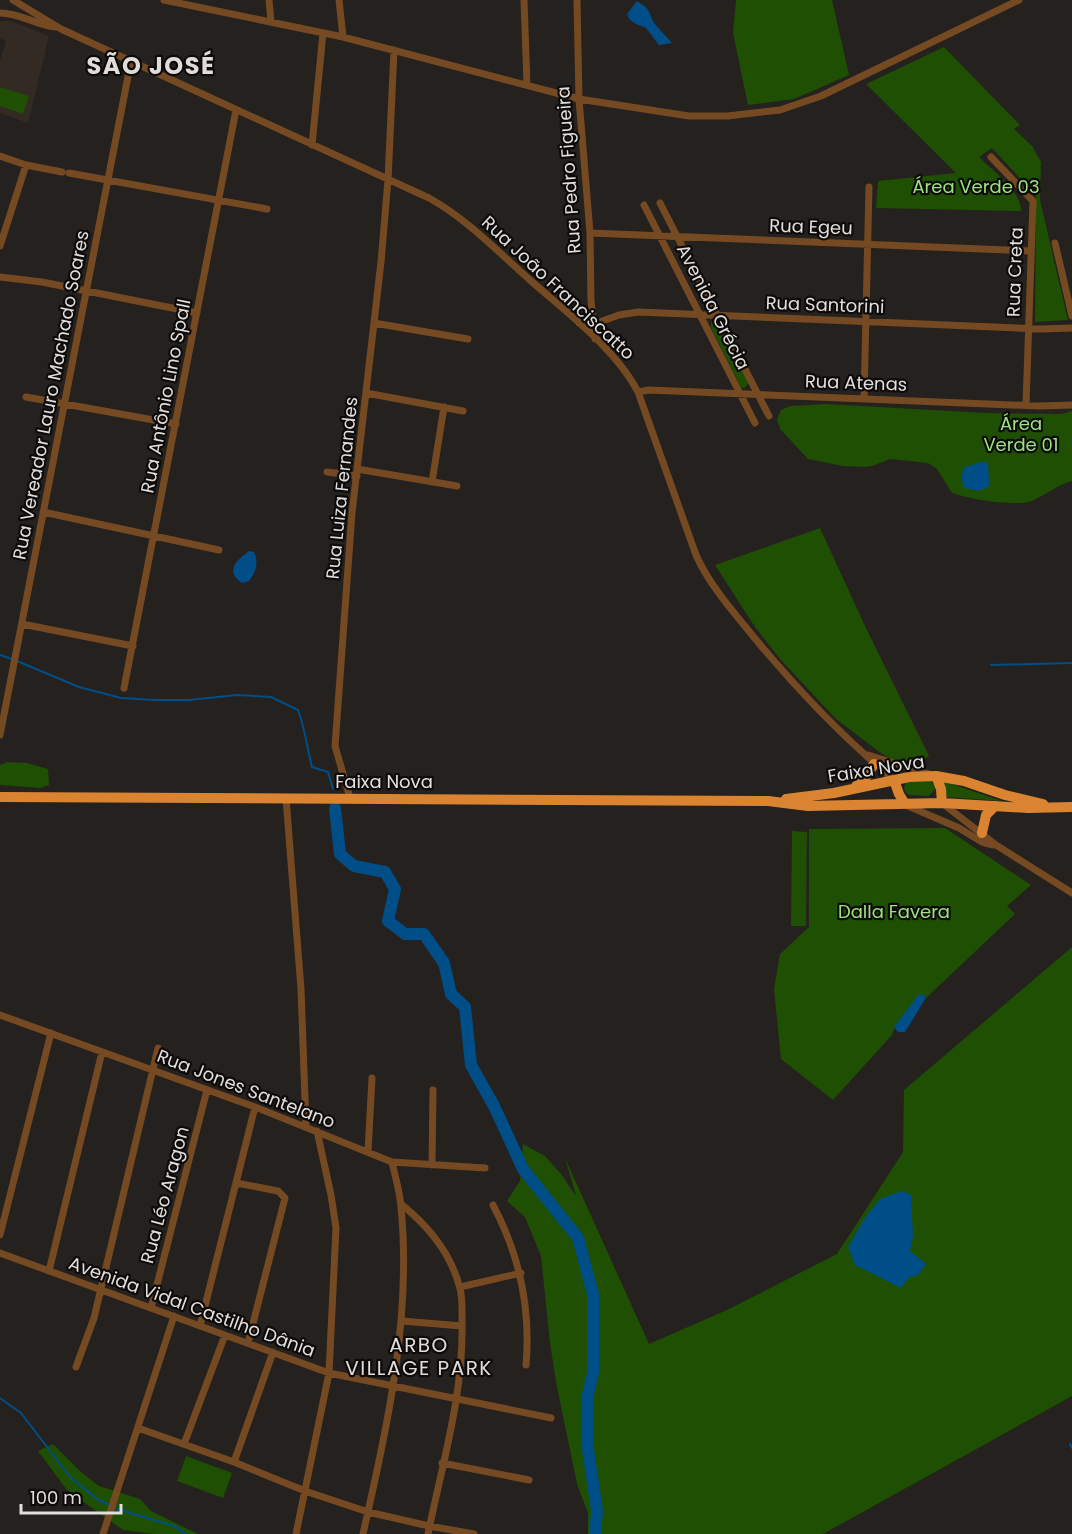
<svg xmlns="http://www.w3.org/2000/svg" width="1072" height="1534" font-family="Poppins,sans-serif">
<rect width="100%" height="100%" fill="#25211e"/>
<path fill="#332a23" d="M0 21H11L49 36 28 123 0 113V61L6 41 0 38Z"/>
<path fill="#1f4f03" d="M736 0H832L849 75 794 99 748 105 733 33Z
M944 47 1020 125 1014 129 1032 146 1041 162 1040 200 1068 320 1035 322 1036 196 992 148 979 157C993 171 1022 192 1021 211L876 208 878 181 956 173 866 84Z
M0 87 29 96 23 114 0 106Z
M715 321 717 322 749 383 744 388 741 387 711 328V323Z
M826 404 986 413 1062 414 1072 411V481C1059 484 1047 494 1034 500 1019 508 969 499 952 493L937 469 928 463 890 459 872 466 863 467 843 466 808 459 780 429 777 419 781 410 790 406Z
M820 528 865 626 929 756 922 761 898 763 878 751 836 719 780 659 755 627 715 565Z
M7 762 27 763 48 769 49 785 41 788 0 785V765Z
M909 781H931L936 788 929 796 909 795 904 790 905 784Z
M943 781 1002 801 947 797Z
M945 828 1031 885 1007 906 1015 914 926 998 924 995 895 1027 892 1035 833 1100 781 1059 774 989 780 954 809 927V829Z
M792 831 807 832 806 926H791Z
M1072 947V1396L823 1534H588V1513L577 1484 556 1382 550 1343 541 1256 525 1217 507 1201 520 1181 523 1144 545 1156 561 1174 576 1196 565 1158 649 1344 727 1310 837 1254 903 1152 904 1090Z
M53 1444 81 1472 99 1486 140 1499 151 1511 198 1534H154L123 1530 67 1490 38 1451Z
M186 1456 232 1473 223 1498 177 1481Z"/>
<path fill="#004e88" d="M637 1C650 9 648 10 654 23 656 26 671 41 672 43L659 45 645 27C637 25 629 22 627 14Z
M981 462H988L989 486 979 491 964 488 961 476 965 467Z
M249 551 254 552C259 563 256 572 249 581L242 583C224 571 237 560 249 551Z
M919 994 924 995 926 998 924 1001 905 1032H898L894 1027Z
M902 1191 911 1195 913 1236 910 1251 926 1264 918 1275 908 1278 901 1288 855 1265 848 1247 864 1219 880 1199Z"/>
<g fill="none" stroke-linecap="round" stroke-linejoin="round">
<path stroke="#004e88" stroke-width="2" d="M0 655 12 659
M17 661 79 687 121 698 155 700H189L237 695 271 697 298 710C305 728 307 748 312 767L328 772 333 789
M991 665 1072 663
M0 1398 21 1413 70 1477 97 1499 117 1509 174 1526 186 1534
M1070 1444 1072 1448"/>
<path stroke="#004e88" stroke-width="12" d="M335 808 340 854 354 866 385 872 395 889 388 921 405 934H424L444 963 451 994 465 1007 471 1065 494 1106 523 1169 578 1238 593 1294V1373L587 1399V1443L597 1511 595 1534"/>
<path stroke="#754a23" stroke-width="7" d="M13 0 61 29 429 198C467 219 497 251 530 280 566 312 616 349 638 392L696 555C708 582 729 607 748 630 792 684 840 735 894 780
M164 0 343 37 579 99 689 116H728L780 110 821 96 1019 0
M269 0 271 22
M339 0 343 37
M524 0 527 85
M577 0 579 99 590 233 591 301 595 339
M0 13C21 13 37 26 57 27
M312 145 323 33
M0 156 26 165 62 172
M991 157 1033 201 1026 405
M69 173 267 209
M660 203 769 416
M644 205 755 423
M590 233 1031 251
M1055 243 1072 316
M0 246 26 165
M0 277 42 282 197 313
M374 323 468 339
M579 323 594 324 619 315 638 312 1042 329 1072 328
M638 392 649 390 1039 406 1072 405
M366 393 463 411
M26 397 176 424
M864 399 869 187
M357 469 457 486
M327 472 357 476
M432 482 444 407
M43 512 219 550
M22 624 133 646
M124 688 236 110
M0 735 131 61
M868 755 929 774
M286 798 301 989 306 1127
M350 798 335 746 352 513 381 262 388 180 394 50
M942 803 996 845 1072 893
M908 806 959 828 982 842 993 845
M0 1015 255 1107 392 1162 485 1168
M368 1152 372 1078
M432 1165 433 1090
M236 1183 278 1191 285 1198 248 1343
M401 1204C427 1225 450 1252 459 1285 463 1296 462 1309 462 1321 464 1393 442 1465 428 1534
M493 1205C520 1256 531 1308 526 1365
M0 1235 51 1033
M0 1253 329 1373 551 1418
M49 1271 102 1052
M460 1287 521 1273
M151 1308 207 1090
M402 1321 462 1326
M200 1326 255 1107
M76 1367 94 1318 158 1048
M138 1428 234 1462 305 1491 368 1512 429 1526 474 1534
M184 1444 225 1335
M234 1462 273 1352
M442 1463 529 1480
M103 1534 174 1316
M296 1534 329 1373 336 1228 331 1195 317 1131
M363 1534C387 1427 412 1317 401 1207 400 1192 395 1176 392 1162"/>
<path stroke="#da8431" stroke-width="10" d="M936 776 941 789 942 803
M894 780 899 794 905 804
M856 786 863 782 874 764
M0 797 768 801 808 806 942 803 1028 808 1072 807
M786 799 834 793 909 777 936 776 964 781 1005 795 1043 804
M982 833 986 815 995 806"/>
</g>
<g text-anchor="middle" stroke-width="4.5" stroke-linejoin="round" paint-order="stroke">
<g font-size="18" fill="#e1dedc" stroke="#0d0b0a">
<text transform="translate(569 170) rotate(-94)" y="6">Rua Pedro Figueira</text>
<text transform="translate(811 227) rotate(2)" y="6">Rua Egeu</text>
<text transform="translate(1015 272) rotate(-88)" y="6">Rua Creta</text>
<text transform="translate(558 288) rotate(43)" y="6">Rua João Franciscatto</text>
<text transform="translate(825 305) rotate(2)" y="6">Rua Santorini</text>
<text transform="translate(713 307) rotate(63)" y="6">Avenida Grécia</text>
<text transform="translate(856 383) rotate(2)" y="6">Rua Atenas</text>
<text transform="translate(51 395) rotate(-79)" y="6">Rua Vereador Lauro Machado Soares</text>
<text transform="translate(166 396) rotate(-79)" y="6">Rua Antônio Lino Spall</text>
<text transform="translate(342 488) rotate(-84)" y="6">Rua Luiza Fernandes</text>
<text transform="translate(876 769) rotate(-9)" y="6">Faixa Nova</text>
<text x="384" y="788">Faixa Nova</text>
<text transform="translate(246 1089) rotate(21)" y="6">Rua Jones Santelano</text>
<text transform="translate(165 1195) rotate(-75)" y="6">Rua Léo Aragon</text>
<text transform="translate(192 1307) rotate(20)" y="6">Avenida Vidal Castilho Dânia</text>
</g>
<g font-size="18" fill="#9ce281" stroke="#0d0b0a">
<text x="976" y="193">Área Verde 03</text>
<text x="1021" y="430">Área<tspan x="1021" dy="21">Verde 01</tspan></text>
<text x="894" y="918">Dalla Favera</text>
</g>
<g font-size="20" letter-spacing="1.5" fill="#e1dcd8" stroke="#0d0b0a">
<text x="419" y="1352">ARBO<tspan x="419" dy="23">VILLAGE PARK</tspan></text>
</g>
<g font-size="24" font-weight="bold" letter-spacing="1.5" fill="#e1dcd8" stroke="#0d0b0a">
<text x="151" y="74">SÃO JOSÉ</text>
</g>
</g>
<path d="M21 1504v9h100v-9" fill="none" stroke="#e1dedc" stroke-width="3"/>
<text x="30" y="1504" font-size="18" fill="#e1dedc" stroke="#0d0b0a" stroke-width="4.5" paint-order="stroke">100 m</text>
</svg>
